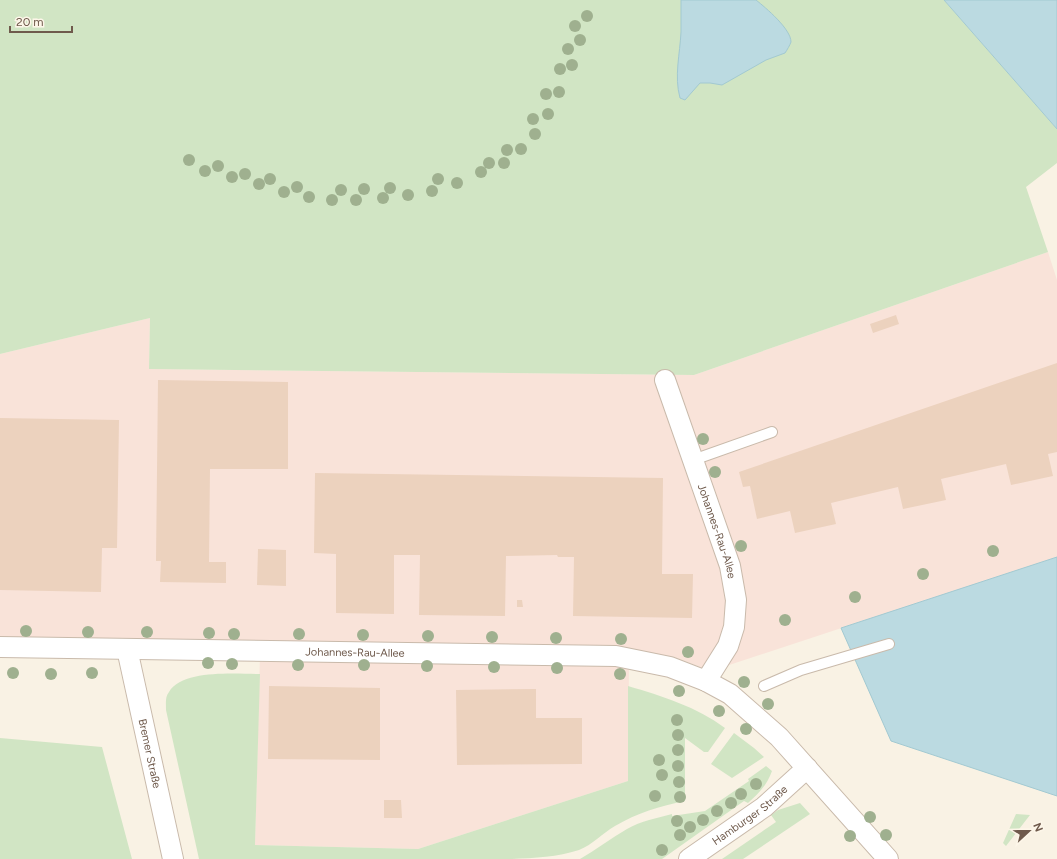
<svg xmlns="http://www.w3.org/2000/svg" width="1057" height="859" font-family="Figtree,sans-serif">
<rect width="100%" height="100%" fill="#f9f2e4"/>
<path fill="#f9e3d9" d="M1048 252 1057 280V557L711 671 674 657 614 647 0 640V354L150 318 149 369 694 375Z
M260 654 629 664 628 781 418 849 255 845Z"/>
<path fill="#d1e5c4" d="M0 0H944L1057 129V163L1026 187 1048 252 694 375 149 369 150 318 0 354Z
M260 674 255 845 418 849 628 781V686C662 696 697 707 725 728L708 752H704L685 738V801C660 806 637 813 615 826 603 833 592 845 579 850 558 857 534 858 512 859H199L166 710C166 703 165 697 169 692 183 669 236 674 260 674Z
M734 733 754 748 764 757 732 778 711 764Z
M0 738 102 747 132 859H0Z
M766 766 772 771C767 785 759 793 748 803L744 801 662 859H580C596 850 611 838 627 829 641 821 657 818 672 814V816L705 811 749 781 748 779Z
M800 803 810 814 743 859H722L776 822 771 815 778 810Z
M1016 814 1030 815 1006 846 1003 843Z"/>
<path fill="#bbdae1" stroke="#a2c9d1" d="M681 0H756C766 8 791 29 791 42 790 45 787 50 785 53L766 60 722 85 710 83H700L685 100 680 98C674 76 680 54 681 32 681 21 681 11 681 0Z
M944 0H1057V129Z
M1057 557V796L891 741 841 628Z"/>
<path fill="#ecd2be" d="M896 315 899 324 873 333 870 324Z
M1057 363V452L1048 454 1053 476 1011 485 1006 464 941 479 946 500 903 509 898 487 831 503 836 524 795 533 790 511 757 519 750 486 743 487 739 472Z
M158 380 288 382V469H210L209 562H226V583L160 582 161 561H156Z
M0 418 119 420 117 548H102L101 592 0 590Z
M315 473 663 478 662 574H693L692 618 573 616 574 557H558L557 555 506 556 505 616 419 615 420 555H394V614L336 613V554L314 553Z
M258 549 286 550V586L257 585Z
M517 600H522L523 607H517Z
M269 686 380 688V760L268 759Z
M536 689V718H582V764L457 765 456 690Z
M384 800H401L402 818H384Z"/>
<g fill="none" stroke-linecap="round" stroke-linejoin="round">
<g stroke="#c9baab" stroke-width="12">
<path id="service" d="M693 460 772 432
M764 686 801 670 889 644"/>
</g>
<g stroke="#c9baab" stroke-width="22">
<g id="minor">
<path id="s1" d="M665 380 730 566 736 600 734 627 728 646 706 681"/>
<path id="s2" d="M0 647 616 656 670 667 706 681 730 694 779 737 888 859"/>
<path id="s3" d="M127 649 173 859"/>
<path id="s4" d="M689 859 764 807 807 768"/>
</g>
</g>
<use href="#service" stroke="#fff" stroke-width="10"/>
<use href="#minor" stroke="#fff" stroke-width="20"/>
</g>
<g fill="#9fb08f">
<circle cx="587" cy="16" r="6"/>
<circle cx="575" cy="26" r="6"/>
<circle cx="580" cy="40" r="6"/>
<circle cx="568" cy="49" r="6"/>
<circle cx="572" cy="65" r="6"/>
<circle cx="560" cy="69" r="6"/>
<circle cx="559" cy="92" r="6"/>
<circle cx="546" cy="94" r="6"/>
<circle cx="548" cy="114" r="6"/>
<circle cx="533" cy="119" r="6"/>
<circle cx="535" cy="134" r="6"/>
<circle cx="521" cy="149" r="6"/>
<circle cx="507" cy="150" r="6"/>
<circle cx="189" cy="160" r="6"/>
<circle cx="489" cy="163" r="6"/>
<circle cx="504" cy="163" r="6"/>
<circle cx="218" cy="166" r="6"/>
<circle cx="205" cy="171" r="6"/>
<circle cx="481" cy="172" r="6"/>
<circle cx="245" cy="174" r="6"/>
<circle cx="232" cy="177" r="6"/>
<circle cx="270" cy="179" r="6"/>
<circle cx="438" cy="179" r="6"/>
<circle cx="457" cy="183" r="6"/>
<circle cx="259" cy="184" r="6"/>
<circle cx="297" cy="187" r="6"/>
<circle cx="390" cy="188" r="6"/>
<circle cx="364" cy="189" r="6"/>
<circle cx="341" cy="190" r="6"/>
<circle cx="432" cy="191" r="6"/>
<circle cx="284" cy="192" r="6"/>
<circle cx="408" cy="195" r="6"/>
<circle cx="309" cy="197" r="6"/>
<circle cx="383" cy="198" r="6"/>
<circle cx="332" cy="200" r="6"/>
<circle cx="356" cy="200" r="6"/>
<circle cx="703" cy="439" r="6"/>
<circle cx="715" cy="472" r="6"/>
<circle cx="741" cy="546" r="6"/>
<circle cx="993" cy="551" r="6"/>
<circle cx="923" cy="574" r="6"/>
<circle cx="855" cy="597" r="6"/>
<circle cx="785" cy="620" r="6"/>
<circle cx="26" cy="631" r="6"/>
<circle cx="88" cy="632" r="6"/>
<circle cx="147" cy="632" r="6"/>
<circle cx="209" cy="633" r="6"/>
<circle cx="234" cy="634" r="6"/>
<circle cx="299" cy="634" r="6"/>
<circle cx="363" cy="635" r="6"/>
<circle cx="428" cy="636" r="6"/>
<circle cx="492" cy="637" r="6"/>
<circle cx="556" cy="638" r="6"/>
<circle cx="621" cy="639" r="6"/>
<circle cx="688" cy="652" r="6"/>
<circle cx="208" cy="663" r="6"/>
<circle cx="232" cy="664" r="6"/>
<circle cx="298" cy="665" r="6"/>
<circle cx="364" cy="665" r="6"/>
<circle cx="427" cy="666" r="6"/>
<circle cx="494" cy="667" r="6"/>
<circle cx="557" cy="668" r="6"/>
<circle cx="13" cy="673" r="6"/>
<circle cx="92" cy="673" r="6"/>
<circle cx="51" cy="674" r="6"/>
<circle cx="620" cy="674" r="6"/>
<circle cx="744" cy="682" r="6"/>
<circle cx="679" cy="691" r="6"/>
<circle cx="768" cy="704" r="6"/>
<circle cx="719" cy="711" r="6"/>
<circle cx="677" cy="720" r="6"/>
<circle cx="746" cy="729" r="6"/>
<circle cx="678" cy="735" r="6"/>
<circle cx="678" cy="750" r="6"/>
<circle cx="659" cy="760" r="6"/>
<circle cx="678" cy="766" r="6"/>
<circle cx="662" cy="775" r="6"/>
<circle cx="679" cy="782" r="6"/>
<circle cx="756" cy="784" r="6"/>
<circle cx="741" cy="794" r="6"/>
<circle cx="655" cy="796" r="6"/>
<circle cx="680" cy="797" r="6"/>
<circle cx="731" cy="803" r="6"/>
<circle cx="717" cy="811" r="6"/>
<circle cx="870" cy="817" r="6"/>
<circle cx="703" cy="820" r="6"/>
<circle cx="677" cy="821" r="6"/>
<circle cx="690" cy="827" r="6"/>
<circle cx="680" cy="835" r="6"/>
<circle cx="886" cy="835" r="6"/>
<circle cx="850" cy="836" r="6"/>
<circle cx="662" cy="850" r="6"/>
</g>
<g text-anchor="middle" stroke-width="3" stroke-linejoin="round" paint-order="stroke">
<g font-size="11" fill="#6f5a4c" stroke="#fdf6e9">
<text dy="4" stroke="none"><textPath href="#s1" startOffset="160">Johannes-Rau-Allee</textPath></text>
<text dy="4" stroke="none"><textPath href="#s2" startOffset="355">Johannes-Rau-Allee</textPath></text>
<text dy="4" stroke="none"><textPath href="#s3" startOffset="107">Bremer Straße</textPath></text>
<text dy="4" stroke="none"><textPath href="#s4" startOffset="75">Hamburger Straße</textPath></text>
</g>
</g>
<g transform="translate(1029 831) rotate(68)" stroke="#fdf6e9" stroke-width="3" paint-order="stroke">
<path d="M0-3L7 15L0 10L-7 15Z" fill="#6f5a4c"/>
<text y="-6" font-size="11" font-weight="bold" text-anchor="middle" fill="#6f5a4c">N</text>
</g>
<path d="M10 26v6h62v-6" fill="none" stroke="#6f5a4c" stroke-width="2"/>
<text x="16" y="26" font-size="12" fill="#6f5a4c" stroke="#fdf6e9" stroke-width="3" paint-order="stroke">20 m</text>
</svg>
